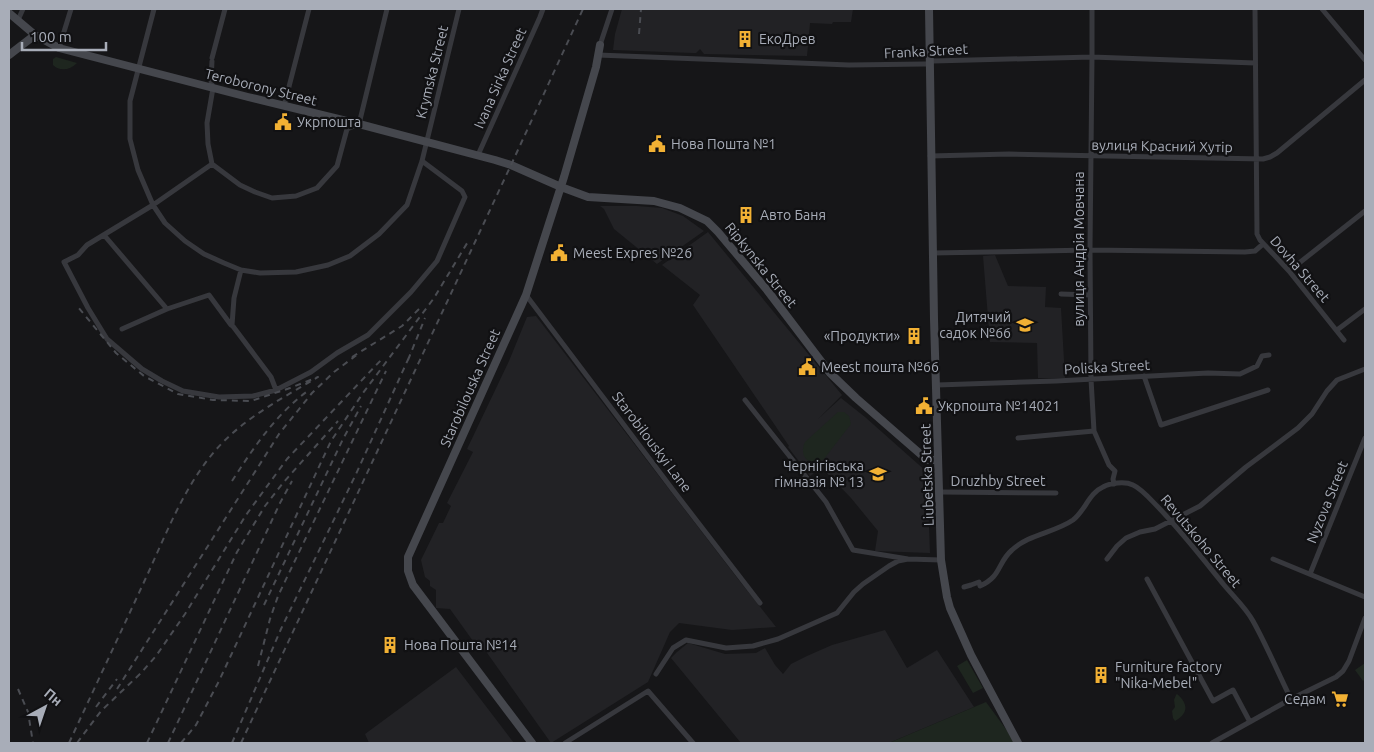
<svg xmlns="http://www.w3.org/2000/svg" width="1374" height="752" font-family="Ubuntu,sans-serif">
<rect width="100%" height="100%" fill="#161618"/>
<path fill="#222225" d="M622 9H853L851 22H833L832 24 810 23 807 56 704 54 700 49 696 53H693L613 50 615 34Z
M600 206H637L662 208 683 216 704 231 657 264 614 229 604 209Z
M708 232 842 395 818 419 841 398 865 417 927 472 930 553 875 551 878 531 851 498 822 468 810 476 788 447 789 446 693 305 700 295 662 265Z
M995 255 1008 286 1046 287 1045 307 1061 308 1065 378H1038L1037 343 990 342 983 256Z
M536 316 738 579 776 627 732 630 679 623 670 632 648 682 551 743 485 650 478 648 450 609 436 608V590L430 586V581L425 577 421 560 439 523H443L451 506 447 503 473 452 467 449 509 361 527 317Z
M885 630 907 668 937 650 974 707 889 743H741L671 658 677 652 688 643 725 654 756 653 765 648 775 665 783 674 791 664 807 656 832 645Z
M456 667 514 743H369L365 734Z"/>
<path fill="#1e261f" d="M56 57 77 63C70 70 60 72 53 65V59Z
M838 412H844L849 416 851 424 824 459C810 469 798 456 805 442Z
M967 660 983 688 973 693 957 666Z
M1365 663V679L1363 681 1355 670Z
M1177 694C1189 704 1188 714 1175 721L1173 718 1172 711 1175 707 1174 700 1176 695Z
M986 702 1008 732 1014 743H889Z"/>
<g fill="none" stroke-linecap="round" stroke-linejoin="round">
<path stroke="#37383d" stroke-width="5" d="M154 9 130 101V139L138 170 153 205 165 223 185 241 204 254 224 263 241 270 260 273 296 272 328 265 350 256 379 234 407 205 422 161 459 9
M1092 9V57L1090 250 1091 379 1094 431 1109 465 1115 471 1113 479 1114 484
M1255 9 1257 234 1260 240 1289 271 1344 340
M1322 9 1365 60
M18 20 23 9
M600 45 612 9
M59 48 71 9
M598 55 849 65 924 64H929L933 61 1092 57 1255 63
M212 58 225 9
M212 61 211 81 213 88 207 123 208 144 212 164 240 185 255 192 272 198 296 196 317 188 337 166 347 129 359 124 387 9
M284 106 309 9
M478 155 540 17 543 9
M930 156 1009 154 1263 159 1270 157 1277 153 1365 80
M212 164 153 205 87 245 78 255 64 262 88 308 107 339 142 369 162 381 183 391 219 397 253 396 276 390
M104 235 167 309 122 329
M933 253 1090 250 1245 252 1255 251 1263 244
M241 270 234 298 232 325 271 377 276 390 311 372 337 353 368 335 411 292 437 261 465 197 462 191 422 161
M1289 271 1365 211
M1061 294 1090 295
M526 295 673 490 760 603
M167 309 209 295 231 325
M1337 330 1365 309
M1144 376 1161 425 1268 390
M937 385 1056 381 1208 373 1240 374 1257 366 1262 356 1269 355
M745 400 826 502 853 550 908 559 941 560
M1018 438 1094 431
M940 492 1056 493
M1107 559 1117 546 1126 538 1140 532 1155 529 1200 506 1246 467 1298 428 1312 414 1327 391 1337 380 1365 369
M1273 559 1365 597
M1310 574 1365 438
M1147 579 1213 701 1233 690 1250 722
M964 587 971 585 979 582 980 586C1002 576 997 563 1012 550 1029 534 1054 533 1073 520 1085 511 1089 493 1103 487 1110 483 1125 481 1133 485 1142 489 1151 500 1158 507 1182 532 1203 559 1224 585 1234 597 1246 608 1253 621 1267 646 1278 673 1291 699
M656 674 673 648 686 640 726 648 753 646 778 639 837 613 854 592 863 584 889 566 898 561 908 559
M565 743 648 691 693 743
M1212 743 1291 699 1336 677 1343 671 1349 661 1365 618"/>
<path stroke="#45474d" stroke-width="8" d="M929 9 934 319 941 560 947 597 950 608 971 655 1018 743
M9 13 35 35 59 48 248 97 359 124 495 160 511 165 561 187 588 197 654 201 680 208 707 221 718 232 767 290 830 373 856 398 925 458 928 460H938
M9 55 35 35
M532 743 413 585 408 571V557L526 295 564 177 596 67 600 45"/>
<path stroke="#4a4c52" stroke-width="2" stroke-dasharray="6 5" stroke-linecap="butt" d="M639 34 641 9
M352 357 402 326 419 309
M408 360 425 318
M232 481C254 447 276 414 309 390
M264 605 343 439 361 406
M258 666 270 619 278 596 386 371
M18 689 28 712 33 743
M117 689 279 434 312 393 334 372 358 354
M96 707 117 679
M69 743C94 689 119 636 144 582 165 537 182 490 214 452 242 419 281 399 318 377L290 388 251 401 213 400 178 394 144 376 116 353 78 307
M77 743 101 711 141 673 156 656 185 614 246 515 287 459 382 359
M147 743 237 552 265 506 283 483 338 421
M168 743 280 503 292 481
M181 743 196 725 219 681 331 441 363 393 434 298 469 240
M232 743 281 629 356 474 411 353
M241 743 511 165 583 9"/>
</g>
<defs>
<g id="building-bare" transform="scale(1.35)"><path d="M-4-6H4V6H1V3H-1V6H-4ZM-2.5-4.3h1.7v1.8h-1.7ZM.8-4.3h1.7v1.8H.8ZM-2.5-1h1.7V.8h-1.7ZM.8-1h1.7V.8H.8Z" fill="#f2b134" stroke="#111113" stroke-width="2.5" paint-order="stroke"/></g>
<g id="civic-bare" transform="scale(1.35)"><path d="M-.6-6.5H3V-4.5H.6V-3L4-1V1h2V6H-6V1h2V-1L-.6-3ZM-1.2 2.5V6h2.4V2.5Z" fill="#f2b134" stroke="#111113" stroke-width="2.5" paint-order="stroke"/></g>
<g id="school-bare" transform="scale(1.35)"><path d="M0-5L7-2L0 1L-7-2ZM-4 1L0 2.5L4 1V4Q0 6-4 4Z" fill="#f2b134" stroke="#111113" stroke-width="2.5" paint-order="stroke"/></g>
<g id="supermarket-bare" transform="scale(1.35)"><path d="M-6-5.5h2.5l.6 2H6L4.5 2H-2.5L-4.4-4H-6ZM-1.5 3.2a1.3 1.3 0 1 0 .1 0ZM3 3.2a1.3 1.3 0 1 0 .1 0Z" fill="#f2b134" stroke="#111113" stroke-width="2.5" paint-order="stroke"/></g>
</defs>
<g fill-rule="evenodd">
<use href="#building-bare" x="745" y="39"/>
<use href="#civic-bare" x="283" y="122"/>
<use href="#civic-bare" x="657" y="144"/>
<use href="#building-bare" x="746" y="215"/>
<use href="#civic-bare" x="559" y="253"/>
<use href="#school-bare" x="1025" y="325"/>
<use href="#building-bare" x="914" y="336"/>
<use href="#civic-bare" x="807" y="367"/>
<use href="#civic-bare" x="924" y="406"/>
<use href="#school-bare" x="878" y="474"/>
<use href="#building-bare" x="390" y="645"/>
<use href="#building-bare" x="1101" y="675"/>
<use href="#supermarket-bare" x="1340" y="699"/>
</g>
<g text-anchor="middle" stroke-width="4.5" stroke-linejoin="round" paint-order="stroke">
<g font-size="14" fill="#a8adb8" stroke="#111113" text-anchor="start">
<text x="759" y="44">ЕкоДрев</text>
<text x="297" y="127">Укрпошта</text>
<text x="671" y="149">Нова Пошта №1</text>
<text x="760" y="220">Авто Баня</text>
<text x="573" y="258">Meest Expres №26</text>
<text x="1011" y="322" text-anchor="end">Дитячий<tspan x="1011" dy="16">садок №66</tspan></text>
<text x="900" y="341" text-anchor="end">«Продукти»</text>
<text x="821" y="372">Meest пошта №66</text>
<text x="938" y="411">Укрпошта №14021</text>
<text x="864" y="471" text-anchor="end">Чернігівська<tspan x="864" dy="16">гімназія № 13</tspan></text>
<text x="404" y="650">Нова Пошта №14</text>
<text x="1115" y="672">Furniture factory<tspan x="1115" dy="16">"Nika-Mebel"</tspan></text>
<text x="1326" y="704" text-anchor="end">Седам</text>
</g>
<g font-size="14" fill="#a8adb8" stroke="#111113">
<text transform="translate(926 51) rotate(-3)" y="5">Franka Street</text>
<text transform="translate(432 72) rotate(-76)" y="5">Krymska Street</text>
<text transform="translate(500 78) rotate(-66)" y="5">Ivana Sirka Street</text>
<text transform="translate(261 87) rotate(14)" y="5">Teroborony Street</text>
<text transform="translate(1162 146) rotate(1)" y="5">вулиця Красний Хутір</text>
<text transform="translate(1079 249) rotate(-90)" y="5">вулиця Андрія Мовчана</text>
<text transform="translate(761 265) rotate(51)" y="5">Ripkynska Street</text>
<text transform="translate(1300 269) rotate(49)" y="5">Dovha Street</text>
<text transform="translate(1107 367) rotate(-3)" y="5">Poliska Street</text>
<text transform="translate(470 388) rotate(-66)" y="5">Starobilouska Street</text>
<text transform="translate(652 442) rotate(53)" y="5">Starobilouskyi Lane</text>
<text transform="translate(927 475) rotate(-92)" y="5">Liubetska Street</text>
<text x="998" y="486">Druzhby Street</text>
<text transform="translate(1327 502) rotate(-68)" y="5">Nyzova Street</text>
<text transform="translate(1201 541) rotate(50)" y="5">Revutskoho Street</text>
</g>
</g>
<rect width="1374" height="752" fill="none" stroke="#a8adb8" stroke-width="20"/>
<g transform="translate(45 707) rotate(40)" stroke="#111113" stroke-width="4" paint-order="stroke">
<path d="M0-4L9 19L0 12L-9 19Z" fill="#a8adb8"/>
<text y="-8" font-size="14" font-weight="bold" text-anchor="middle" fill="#a8adb8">Пн</text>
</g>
<path d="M22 42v8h84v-8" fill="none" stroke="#a8adb8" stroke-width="2.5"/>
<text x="30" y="42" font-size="15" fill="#a8adb8" stroke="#111113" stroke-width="4" paint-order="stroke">100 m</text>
</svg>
